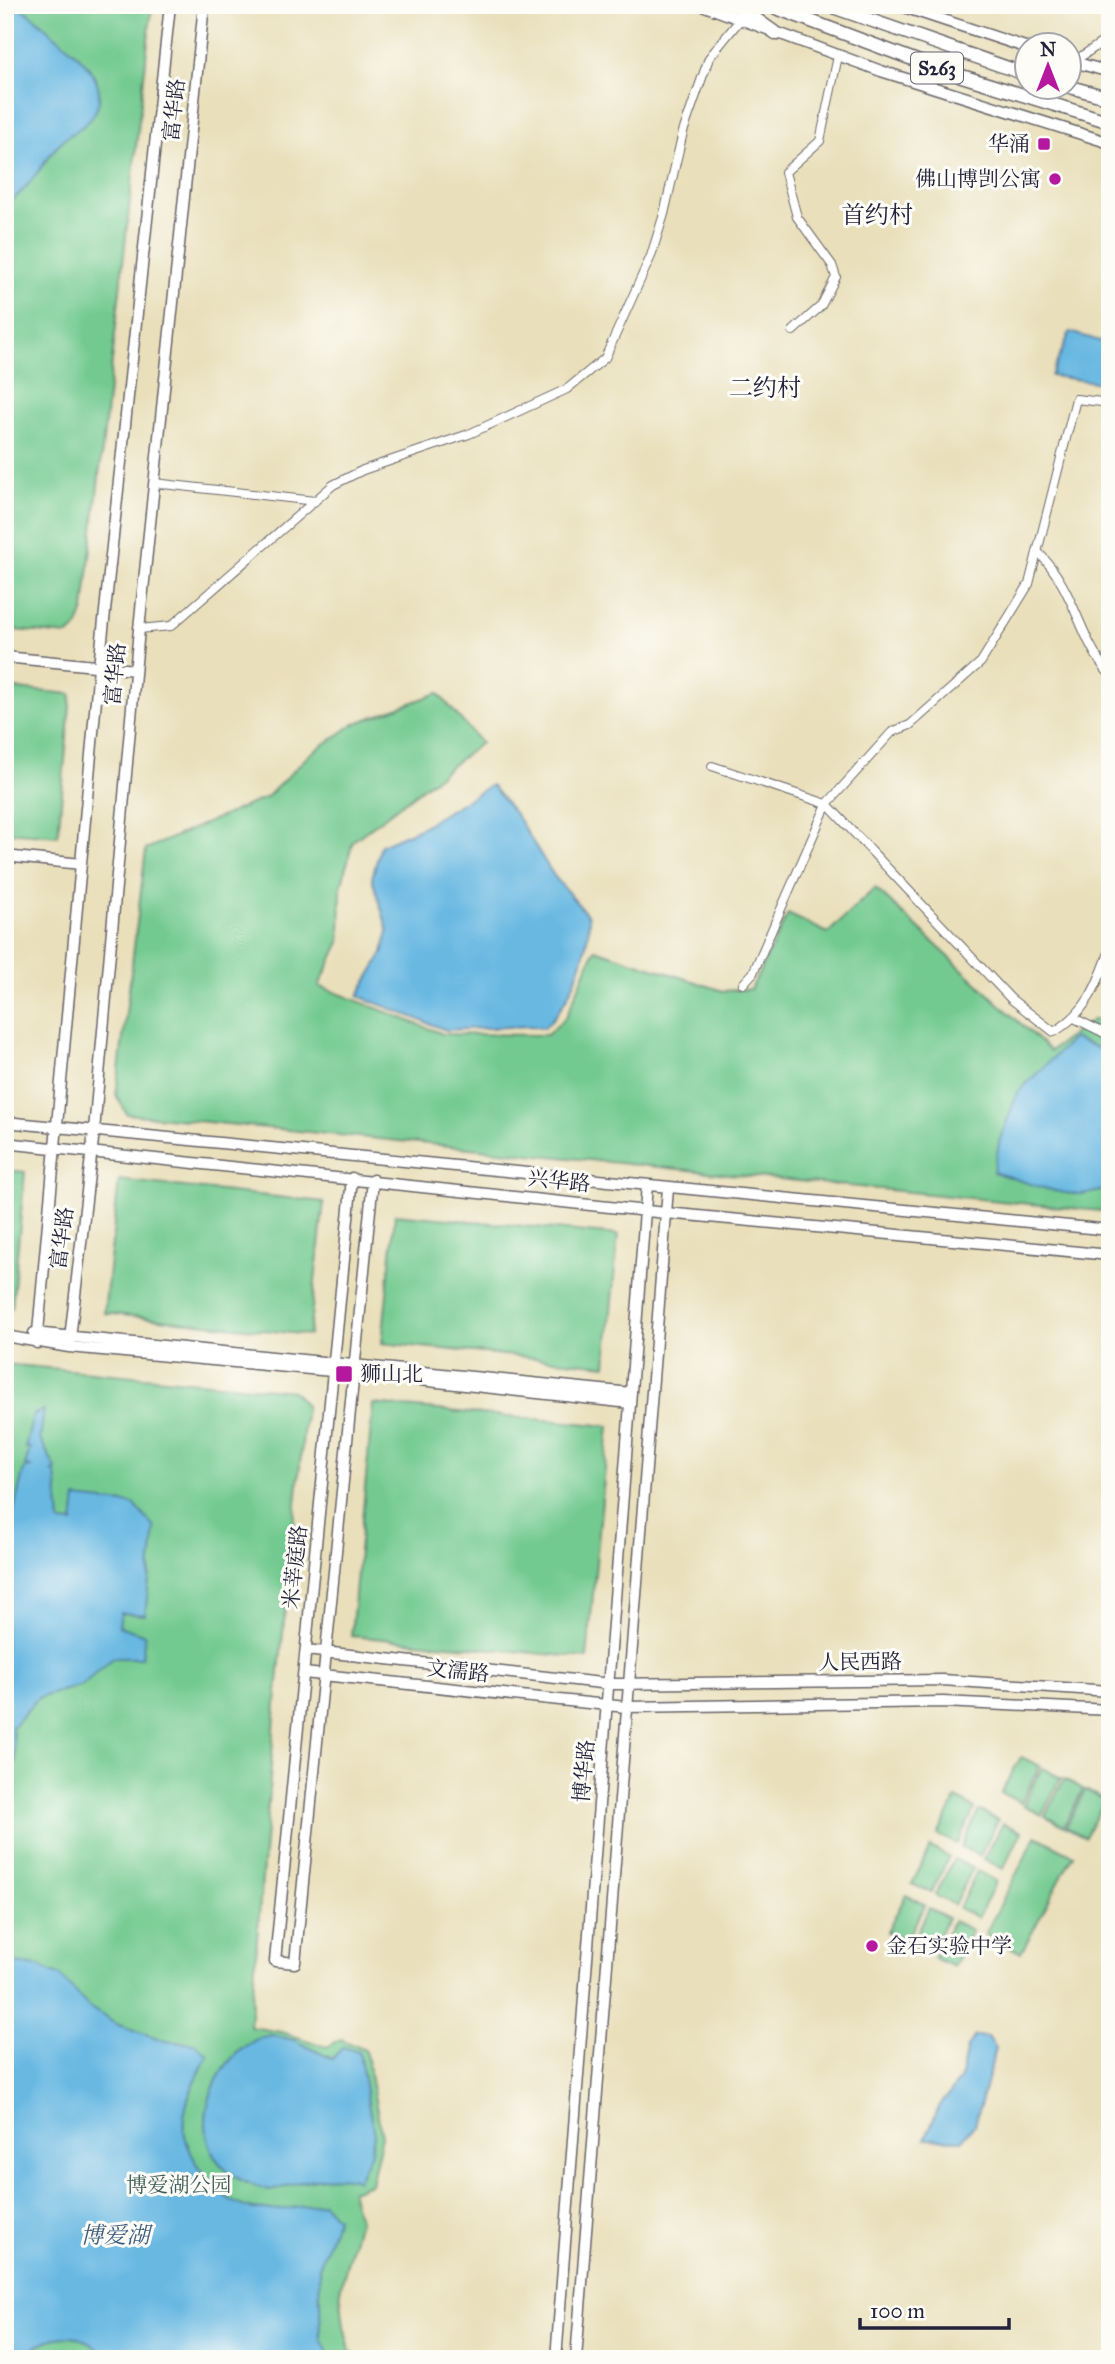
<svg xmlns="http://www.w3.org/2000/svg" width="1115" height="2364" font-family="'IM FELL Great Primer','Noto Serif SC',serif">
<rect width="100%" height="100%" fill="#fdfcf7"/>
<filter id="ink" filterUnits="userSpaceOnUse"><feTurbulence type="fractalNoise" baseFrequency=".0143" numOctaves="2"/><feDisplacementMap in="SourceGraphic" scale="14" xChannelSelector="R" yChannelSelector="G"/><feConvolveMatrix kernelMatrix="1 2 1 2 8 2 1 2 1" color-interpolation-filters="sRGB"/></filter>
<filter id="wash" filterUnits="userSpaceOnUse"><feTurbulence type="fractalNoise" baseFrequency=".00686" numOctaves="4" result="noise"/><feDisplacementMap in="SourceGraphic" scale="28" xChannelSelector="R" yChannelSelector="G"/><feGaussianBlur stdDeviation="1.57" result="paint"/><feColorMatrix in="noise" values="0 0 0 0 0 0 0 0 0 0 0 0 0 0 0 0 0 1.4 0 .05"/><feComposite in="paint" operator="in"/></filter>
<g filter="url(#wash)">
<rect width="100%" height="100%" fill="#e9dfba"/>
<path fill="#73ca90" stroke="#4a7666" stroke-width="2" d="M5 5H152L84 610 77 628 68 635 5 629Z
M5 688 71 694 58 836 5 832Z
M438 693 481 743 353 841 341 887 340 942 319 986 443 1034 547 1035 566 1017 595 949 723 991 751 989 788 914 828 933 875 888 1050 1051 1094 1019 1110 1026V1212L127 1114 116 1095 146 849 267 797 310 754 354 724Z
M5 1170 25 1172 12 1308 5 1307Z
M119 1180 324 1202 309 1335 104 1313Z
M395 1214 618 1235 606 1365 382 1343Z
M5 1364 293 1391 306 1405 277 1692 250 2027 282 2032 327 2047 341 2039 365 2050 382 2136 371 2184 351 2191 359 2220 340 2290 344 2326 350 2351 361 2359H5Z
M373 1404 609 1426 587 1658 351 1636Z
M1021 1757 1040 1766 1021 1803 1001 1793Z
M1042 1768 1061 1778 1042 1815 1023 1805Z
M1064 1779 1083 1789 1064 1826 1045 1816Z
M1085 1790 1105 1800 1085 1837 1066 1827Z
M956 1798 975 1808 957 1844 938 1835Z
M979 1810 998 1820 980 1856 961 1847Z
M1003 1823 1022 1832 1003 1869 984 1859Z
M1036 1836 1073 1855 1021 1953 985 1934Z
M930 1847 949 1857 931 1893 912 1884Z
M954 1859 973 1868 954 1905 935 1895Z
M977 1871 996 1881 978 1918 959 1908Z
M906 1895 925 1905 906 1941 887 1932Z
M929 1908 948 1918 929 1954 911 1945Z
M953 1921 972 1930 953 1967 934 1958Z"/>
<path fill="#67b8e2" stroke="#446d8e" stroke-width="2" d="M5 5C25 5 40 23 54 35 79 55 115 84 92 117 84 129 67 134 58 145 41 165 29 190 5 205Z
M1070 332 1110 344V384L1051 376Z
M491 785 516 815 554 876 589 917C589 953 571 1003 544 1028L529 1026 446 1030 358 996 383 953 388 931 372 878 381 845 420 828Z
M1073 1038 1110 1053V1186C1077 1207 1027 1181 993 1172L1000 1139 1018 1092Z
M44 1410 40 1439 56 1469 52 1472 56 1473 60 1522 73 1523 76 1498 134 1504 155 1528 145 1615 121 1613 119 1626 145 1635 142 1658H113L82 1685 38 1698 12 1727 16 1762 5 1773V1517L12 1518 24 1469 30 1467 25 1466 30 1448H25L33 1415Z
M5 1962 39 1966 60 1976 89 2007 116 2024 166 2041 195 2044 208 2055C198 2075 188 2094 184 2116 179 2148 213 2195 242 2206 267 2215 298 2207 323 2203L337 2218 319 2268 321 2339 331 2359H104C93 2335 63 2332 41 2344 35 2347 29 2354 22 2355 17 2356 10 2354 5 2353Z
M272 2035 294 2040 332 2059 343 2047 359 2052 374 2135 370 2155 358 2180C337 2174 310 2179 289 2185 284 2187 279 2190 274 2190 263 2190 252 2185 243 2181 202 2162 198 2117 217 2080 228 2059 248 2038 272 2035Z
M975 2036 988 2037 996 2048 975 2124 962 2140 925 2139 939 2107 960 2080 967 2047Z"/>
</g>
<g filter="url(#ink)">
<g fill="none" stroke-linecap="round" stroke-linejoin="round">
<g stroke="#686467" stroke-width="10">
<path id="street" d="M1073 62 1110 37
M793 331 821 306 836 277 832 265 797 217 785 172 820 141 838 56
M1110 403 1076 399 1029 584 981 662 910 725 892 732 827 804 1011 999 1054 1032C1087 1012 1097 986 1110 950
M154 483 315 501
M1037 551C1077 591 1077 636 1110 675
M139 629 171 626 333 485 363 470 469 434 567 389 605 358 651 256 664 214 683 132 709 58 739 21
M712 766 827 804 753 973 743 984
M1076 1019 1110 1036"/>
</g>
<g stroke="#686467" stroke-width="13">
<path id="secondary" d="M702 5 881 71 1110 143
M898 5 1028 48
M1070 61 1110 72
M5 657 135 670
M5 856 81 864
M5 1122 1110 1230
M5 1143 666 1213 1110 1255
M352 1178 275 1961 295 1963 373 1180
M34 1333 631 1393
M5 1336 69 1347 354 1373 630 1403
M37 1343 99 667 170 5
M69 1347 94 1131 139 629 204 5
M306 1650 610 1684 942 1680 1110 1691
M304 1673 626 1707 943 1702 1110 1710
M556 2359 647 1185
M576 2359 668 1188"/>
</g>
<g stroke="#686467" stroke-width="15">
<path id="primary" d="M736 5 777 34
M768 5 936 68 1110 122
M827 5 1028 75
M1070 87 1110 98"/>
</g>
<use href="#street" stroke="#fff" stroke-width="8"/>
<use href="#secondary" stroke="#fff" stroke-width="10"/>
<use href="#primary" stroke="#fff" stroke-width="12"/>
</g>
</g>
<g fill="#b5179e" stroke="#fdfcf7" stroke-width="2.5">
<rect x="1037" y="137" width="14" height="14" rx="3.5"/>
<circle cx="1055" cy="179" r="7"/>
<rect x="335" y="1365" width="18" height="18" rx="3.5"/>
<circle cx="872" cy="1946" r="7"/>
</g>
<g text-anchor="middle" stroke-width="6" stroke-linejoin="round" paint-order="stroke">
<rect fill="#fdfcf7" stroke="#646373" stroke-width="2" x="911" y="52.5" width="52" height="31" rx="5"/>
<g font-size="19" font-weight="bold" fill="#22223b">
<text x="937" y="75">S263</text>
</g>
<g font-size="21" fill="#22223b" stroke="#fdfcf7">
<text transform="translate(174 110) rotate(-84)" y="7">富华路</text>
<text transform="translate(115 674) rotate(-85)" y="7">富华路</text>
<text transform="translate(559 1181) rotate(6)" y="7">兴华路</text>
<text transform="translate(62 1238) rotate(-83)" y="7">富华路</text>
<text transform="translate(295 1567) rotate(-84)" y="7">米莘庭路</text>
<text transform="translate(860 1662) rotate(-1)" y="7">人民西路</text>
<text transform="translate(458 1671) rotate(6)" y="7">文濡路</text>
<text transform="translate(584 1771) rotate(-85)" y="7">博华路</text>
</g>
<g font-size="21" fill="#22223b" stroke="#fdfcf7" text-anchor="end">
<text x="1030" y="151">华涌</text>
<text x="1041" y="186">佛山博剀公寓</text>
<text x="360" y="1381" text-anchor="start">狮山北</text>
<text x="886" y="1953" text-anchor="start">金石实验中学</text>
</g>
<g font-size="21" fill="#3e5d59" stroke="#fdfcf7">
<text x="179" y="2192">博爱湖公园</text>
</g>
<g font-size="23" font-style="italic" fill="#3e5e7e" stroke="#fdfcf7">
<text x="115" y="2243">博爱湖</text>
</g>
<g font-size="24" fill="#22223b" stroke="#fdfcf7">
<text x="877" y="223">首约村</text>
<text x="765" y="396">二约村</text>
</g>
</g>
<rect width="1115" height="2364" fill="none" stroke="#fdfcf7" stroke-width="28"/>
<g transform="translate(1048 66)"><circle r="33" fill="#fdfcf7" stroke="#a5a5ac" stroke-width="2"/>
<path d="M0-5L12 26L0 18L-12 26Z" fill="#b5179e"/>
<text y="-10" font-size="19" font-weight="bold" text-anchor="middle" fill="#22223b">N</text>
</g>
<path d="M860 2318v10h149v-10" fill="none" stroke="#22223b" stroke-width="3.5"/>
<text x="870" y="2318" font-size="21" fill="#22223b" stroke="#fdfcf7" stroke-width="5" paint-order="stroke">100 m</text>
</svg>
